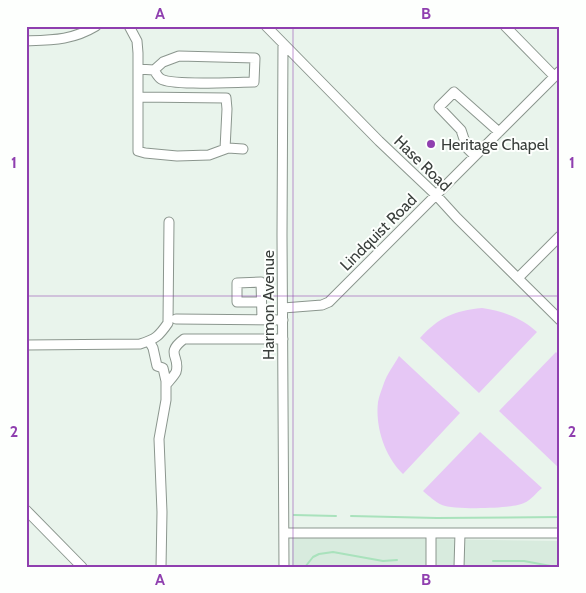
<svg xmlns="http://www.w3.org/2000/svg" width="586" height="593" font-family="Cabin,sans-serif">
<rect width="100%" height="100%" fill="#e9f4ec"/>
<path fill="#d8ebde" d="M292 537 560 541V567H292Z"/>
<path fill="#e6c7f5" d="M482 308C503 311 522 318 537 332L479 393 420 338C439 317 454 311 482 308Z
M556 352 560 356V469L499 411Z
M399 356 460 413 403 474C385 457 375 427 378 402 379 396 382 389 384 383 387 374 394 365 399 356Z
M480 432 542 488C537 492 531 500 524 503 513 509 454 510 442 505 435 502 429 496 423 491Z"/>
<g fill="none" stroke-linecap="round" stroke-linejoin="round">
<path stroke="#a9e2bc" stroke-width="2" d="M294 515 336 516
M351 516 437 518 560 517
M493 561H524L556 567
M305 567 313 557 319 554 333 552 383 561 397 560"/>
<g stroke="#8b968e" stroke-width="11">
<path id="minor" d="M129 26 137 41 138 53V151L145 153 177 156 209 155 228 148 243 149
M266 26 379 141 436 195 457 218 560 320
M505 26 554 76
M26 41C53 40 73 40 96 26
M283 44 282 235 284 567
M138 69 154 70C156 73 158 77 161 79 173 86 237 82 254 82L255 58 179 56 163 62 154 70
M138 97 226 98 227 109 225 149
M475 156 467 148 461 130 439 107 454 92 499 132
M518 278 560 236
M261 302H237V283L261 282 262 319
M283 308 322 305 329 302 560 71
M176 319 283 320
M149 341 153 348 157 366 163 368 166 381V400L159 439 162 512 161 567
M26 345 140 344C156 339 159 336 168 323L169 222
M166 385C169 381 174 376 176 372 181 356 164 354 184 339H283
M26 510 82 567
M284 533H560
M431 533V567
M459 567 460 533"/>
</g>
<use href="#minor" stroke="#fff" stroke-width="9"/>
</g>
<path fill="none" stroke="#8f3faf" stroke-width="1" stroke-opacity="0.55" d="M293 26V567M26 296H560"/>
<circle fill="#8f3faf" stroke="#fdfffd" stroke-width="2" cx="431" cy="144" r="5"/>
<g text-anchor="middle" stroke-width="4" stroke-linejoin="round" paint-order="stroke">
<g font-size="16" fill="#393e3b" stroke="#fdfffd" text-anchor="start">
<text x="441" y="150">Heritage Chapel</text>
</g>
<g font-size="16" fill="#393e3b" stroke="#fdfffd">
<text transform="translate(423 163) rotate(44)" y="6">Hase Road</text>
<text transform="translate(378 232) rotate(-45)" y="6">Lindquist Road</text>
<text transform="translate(268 305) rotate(-90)" y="6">Harmon Avenue</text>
</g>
</g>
<rect width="586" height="593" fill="none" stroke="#fdfffd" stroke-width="55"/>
<rect x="28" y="28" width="530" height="538" fill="none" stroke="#8f3faf" stroke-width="2"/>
<g font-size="16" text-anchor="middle" font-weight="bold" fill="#8f3faf">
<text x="160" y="19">A</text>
<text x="426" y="19">B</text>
<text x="14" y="168">1</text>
<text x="572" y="168">1</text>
<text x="14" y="437">2</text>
<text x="572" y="437">2</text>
<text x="160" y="585">A</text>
<text x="426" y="585">B</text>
</g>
</svg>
